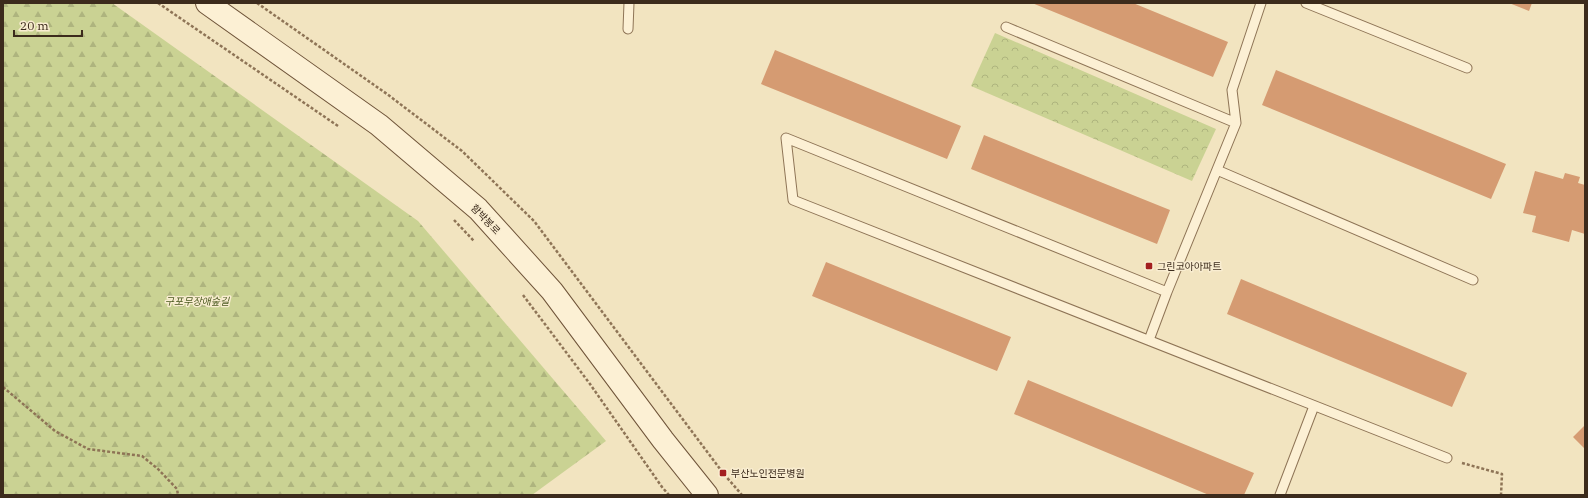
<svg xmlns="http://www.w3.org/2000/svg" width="1588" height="498" font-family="'IBM Plex Serif','Noto Sans KR',serif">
<defs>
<pattern id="forest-firs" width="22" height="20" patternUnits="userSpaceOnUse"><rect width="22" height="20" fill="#cad293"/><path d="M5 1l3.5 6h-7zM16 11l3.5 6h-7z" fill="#aeb47e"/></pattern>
<pattern id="park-crowns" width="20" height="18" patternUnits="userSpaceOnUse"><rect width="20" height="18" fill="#cad293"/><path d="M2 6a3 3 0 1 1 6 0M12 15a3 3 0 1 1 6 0" fill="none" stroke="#aeb47e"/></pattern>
</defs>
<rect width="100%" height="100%" fill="#f2e4c0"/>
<path fill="url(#forest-firs)" d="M3 3H112L418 221 606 441 532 495H3Z"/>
<path fill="url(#park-crowns)" d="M995 33 1216 129 1192 181 971 86Z"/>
<path fill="#d59b72" d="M1032 3H1133L1228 42 1213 77Z
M1509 3H1532L1529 11Z
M775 50 961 126 947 159 761 84Z
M1276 70 1506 164 1491 199 1262 105Z
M984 135 1170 210 1157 244 971 169Z
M1535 171 1563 179 1565 173 1580 177 1578 183 1585 185V234L1572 230 1569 242 1532 232 1536 216 1523 213Z
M826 262 1011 337 997 371 812 296Z
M1241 279 1467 373 1452 407 1227 314Z
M1028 380 1254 473 1244 495H1209L1014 414Z
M1585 425V449L1573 437Z"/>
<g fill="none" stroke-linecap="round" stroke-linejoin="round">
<g stroke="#8e7456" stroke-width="11">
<path id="service" d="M1261 3 1232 90 1236 123 1167 292 786 138 793 200 1447 458
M1306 3 1467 68
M1006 27 1236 123
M628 29 629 3
M1217 170 1473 280
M1149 340 1167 292
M1280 495 1314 406"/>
</g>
<g stroke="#6f5439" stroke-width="24">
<path id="secondary" d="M207 3 379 125 478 209 552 291 663 440 707 495"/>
</g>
<path stroke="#8e7456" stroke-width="2.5" stroke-dasharray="3 2" stroke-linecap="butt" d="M158 3 338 126
M257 3 387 94 462 151 534 221 723 473 742 495
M454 220 474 241
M523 295 590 384 662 487 669 495
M3 387 55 431 88 449 142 456 158 469 177 489 178 495
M1462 463 1502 474 1501 495"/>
<use href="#service" stroke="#fcf0d4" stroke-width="9"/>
<use href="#secondary" stroke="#fcf0d4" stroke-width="22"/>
</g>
<g fill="#a31f20" stroke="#f9edd1" stroke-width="1.5">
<rect x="1145" y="262" width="8" height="8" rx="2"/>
<rect x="719" y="469" width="8" height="8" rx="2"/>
</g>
<g text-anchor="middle" stroke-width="3" stroke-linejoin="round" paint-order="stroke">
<g font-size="10" fill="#3c2b1c" stroke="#f9edd1">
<text transform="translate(486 219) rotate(46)" y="4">함박봉로</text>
</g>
<g font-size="10" fill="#3c2b1c" stroke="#f9edd1" text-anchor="start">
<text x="1157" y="270">그린코아아파트</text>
<text x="731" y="477">부산노인전문병원</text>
</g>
<g font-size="10" font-style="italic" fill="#4c5a20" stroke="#f9edd1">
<text x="197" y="305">구포무장애숲길</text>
</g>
</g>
<rect width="1588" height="498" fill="none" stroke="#3c2b1c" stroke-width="8"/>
<path d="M14 30v6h68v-6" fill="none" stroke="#3c2b1c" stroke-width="2"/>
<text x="20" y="30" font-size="12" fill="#3c2b1c" stroke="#f9edd1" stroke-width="3" paint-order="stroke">20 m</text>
</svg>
